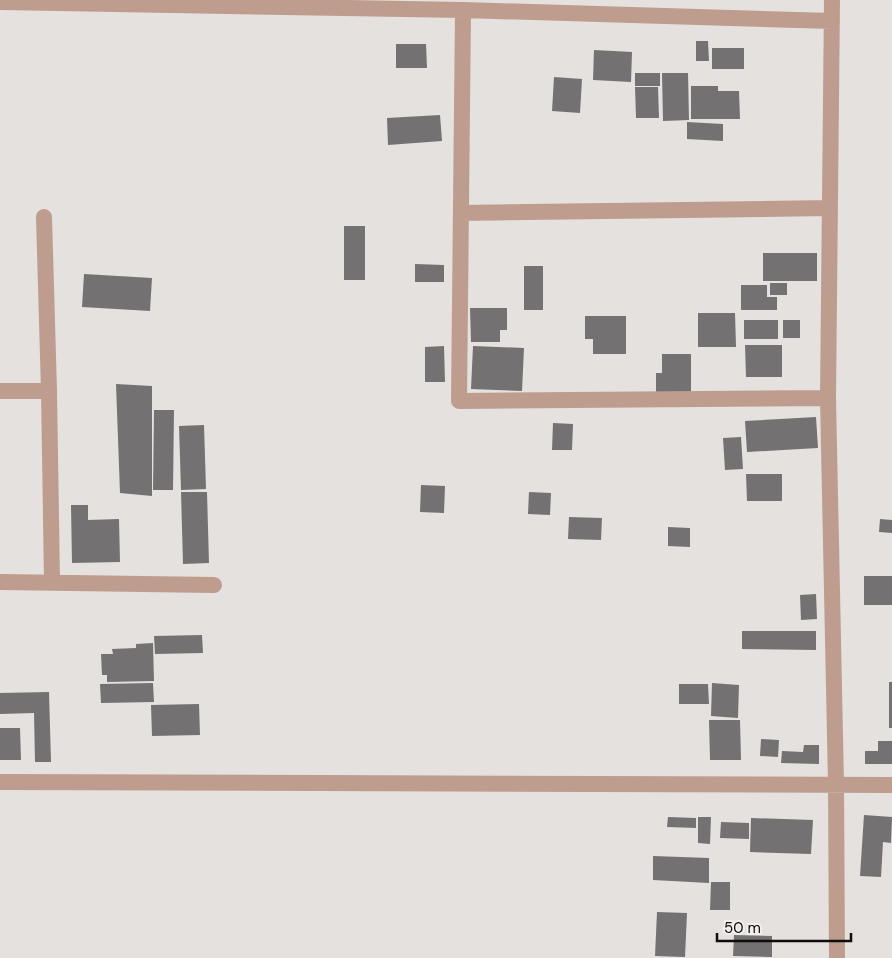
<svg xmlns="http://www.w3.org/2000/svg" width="892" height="958" font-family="'DM Sans',sans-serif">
<rect width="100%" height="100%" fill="#e4e1df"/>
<path fill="#747173" d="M696 41H708L709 61H696Z
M396 44H426L427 68H396Z
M712 48H744V69H712Z
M594 50 632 52 631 82 593 80Z
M635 73H660V86H635Z
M662 73H688L689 120 663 121Z
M554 77 582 79 580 113 552 111Z
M691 86H718V91H739L740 119H691Z
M635 87H658L659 118H636Z
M440 115 442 141 388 145 387 118Z
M687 122 723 124V141L687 139Z
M344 226H365V280H344Z
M763 253H817V281H763Z
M415 264 444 265V282H415Z
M524 266H543V310H524Z
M84 274 152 278 150 311 82 307Z
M770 283H787V295H770Z
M741 285H767V297H777V310H741Z
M470 308H507V330H500V342H471Z
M698 313H735L736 347H698Z
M585 316H626V354H593V339H585Z
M744 320H778V339H744Z
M783 320H800V338H783Z
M745 345H782V377H746Z
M444 346 445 382H425V347Z
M473 346 524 348 522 391 471 389Z
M662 354H691V395H656V373H662Z
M116 384 152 386V496L120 493Z
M154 410H174L173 490H153Z
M816 417 818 448 747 452 745 421Z
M553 423 573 424 572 450H552Z
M204 425 206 489 181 490 179 426Z
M741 437 743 469 725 470 723 438Z
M746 474H782V501H747Z
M421 485 445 486 444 513 420 512Z
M181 492H207L209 563 183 564Z
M529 492 551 493 550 515 528 514Z
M71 505H88V520L119 519 120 562 72 563Z
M569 517 602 518 601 540 568 539Z
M880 519 892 520V533L879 532Z
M668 527 690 528V547L668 546Z
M864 576H892V605H864Z
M816 594 817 619 801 620 800 595Z
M742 631H816V650L742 649Z
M202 635 203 653 155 654 154 636Z
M153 643 154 681 107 682V675H102L101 654H113L112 649 136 648V644Z
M889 682H892V728H889Z
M153 683 154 702 101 703 100 684Z
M712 683 739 685 738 718 711 716Z
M679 684H708L709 704H679Z
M49 692 51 762H35L34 713 0 714V693Z
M199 704 200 735 152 736 151 705Z
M709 720H740L741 760H710Z
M0 728H20L21 760H0Z
M761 739 779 740 778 757 760 756Z
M878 741H892V764H865V751H878Z
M804 745H819V764L781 763 782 751 803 752Z
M864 815 892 817 891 843 883 842 881 877 860 876Z
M668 817 696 818V828L667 827Z
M698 817H711L710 844 698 843Z
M751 818 813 820 811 854 750 852Z
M721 822 749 823V839L720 838Z
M653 856 709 858V883L653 880Z
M711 882H730V910H710Z
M657 912 687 913 685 957 655 956Z
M734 935 772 936V957L733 956Z"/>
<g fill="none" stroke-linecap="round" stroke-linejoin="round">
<path stroke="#be9d8f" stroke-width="16" d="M832 0 828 398 836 784 837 958
M0 2 463 10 832 21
M463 10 459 401 828 398
M461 213 830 208
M44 217 49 391 52 582
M0 391H49
M0 582 214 585
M0 782 892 785"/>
</g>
<path d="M717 933v8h134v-8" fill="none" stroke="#0e0d0c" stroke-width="2.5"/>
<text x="724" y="933" font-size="15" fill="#0e0d0c" stroke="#f1eeec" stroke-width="4" paint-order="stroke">50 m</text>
</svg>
